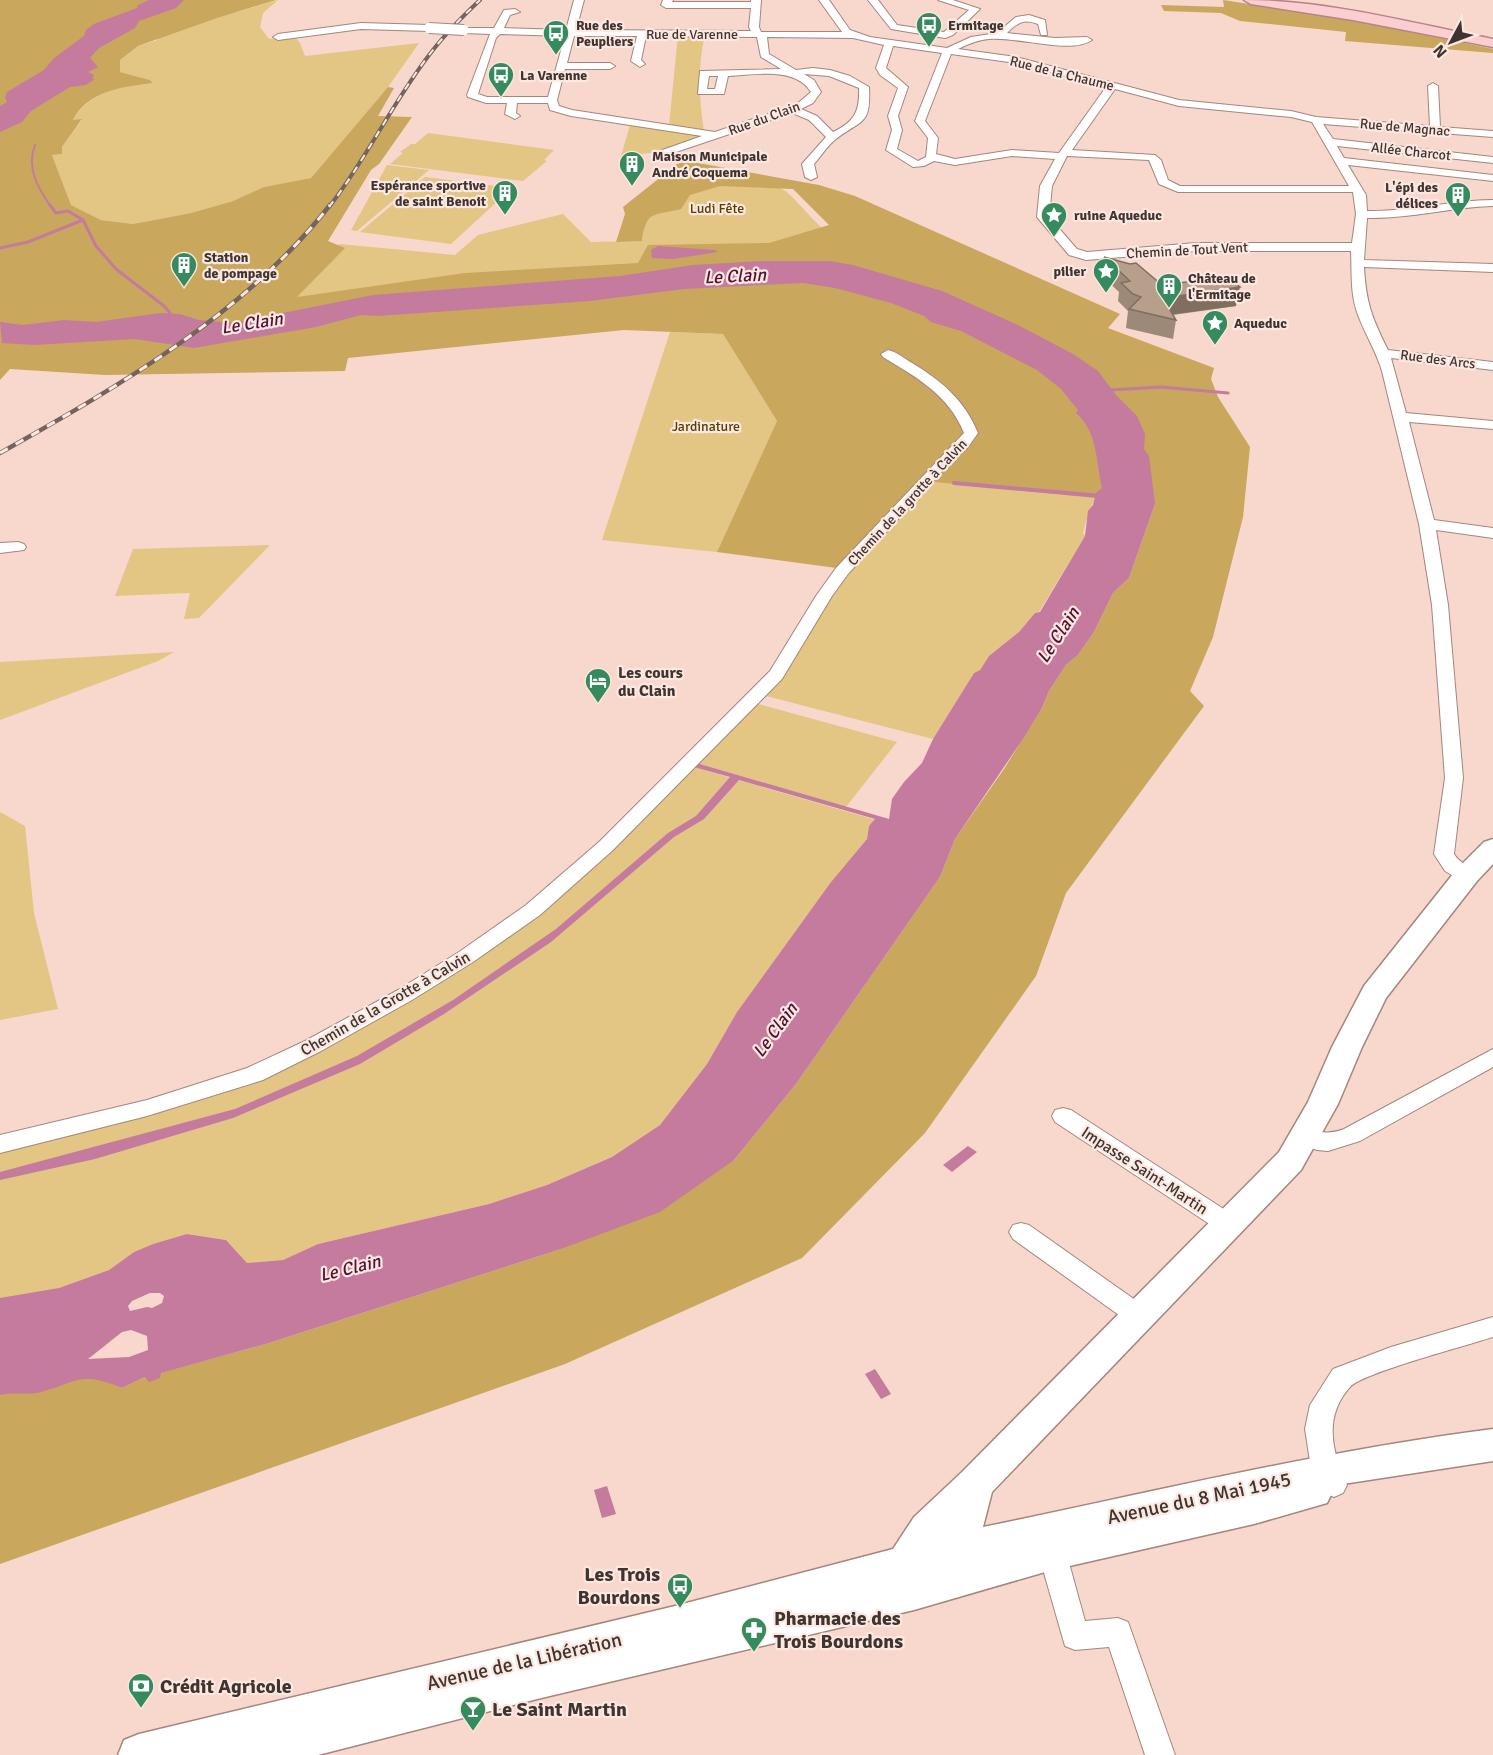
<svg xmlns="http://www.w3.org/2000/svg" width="1493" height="1755" font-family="Signika,sans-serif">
<rect width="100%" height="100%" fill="#f8d7cd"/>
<path fill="#e3c584" d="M278 0 263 13 260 27 269 39 294 36 300 43 305 56 419 43 388 87 311 178 264 187 233 201 191 213 133 224 101 220 71 205 52 155 62 154V147L82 120H73C90 90 122 87 153 83L150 80 120 72V60L138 46 158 40 147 29 237 12Z
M678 35H705C697 67 699 99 704 131L669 126Z
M630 125 709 135 659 152 621 156Z
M428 133 554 150 544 160 547 161 523 181 390 164 403 153 400 152 411 144H415Z
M387 165 429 170 357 231 351 230Z
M709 171C732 176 772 179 789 194 807 211 821 232 844 243L291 306 298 273 340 244 455 255 478 235 563 214 591 242 642 241 645 222 649 217Z
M425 177 512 188 451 244 360 232Z
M803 283 835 288 890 303 924 316 931 322 961 331 1037 371 1061 389 1078 410 1076 413C1098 432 1096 462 1102 488 1092 502 1087 516 1083 533L1085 536 1039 612 1035 613 1019 632 989 656 980 670 974 673 933 739 758 694 776 675 793 653 821 600 837 577 937 468 966 442 971 433 962 413 943 390 888 354 868 347 758 322 725 318 569 309 559 303 684 289Z
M670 332 723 334 777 421 717 552 602 540Z
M270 545 199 618 184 619 190 593 115 596 133 549Z
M174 652 158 661 0 720V662Z
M751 702 897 742 846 807 693 762Z
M690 766 876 820 869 826 867 839 831 882 737 1012 707 1064 660 1125 612 1157 547 1185 489 1204 318 1244 283 1260 247 1263 226 1240 188 1234 153 1244 134 1252 109 1270 59 1288 0 1332V1147L255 1074 466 957Z
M0 812 25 826 34 913 58 1009 0 1020Z"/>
<path fill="#c9a75d" d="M0 0H276L217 18 138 46 120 60V72L150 80 153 83C124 87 88 90 73 120L82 119 62 147V154L52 155 71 205 101 220 133 224 191 213 233 201 264 187 311 178 388 87 394 88 378 116 412 117 379 164 371 170 328 241 345 248 297 297 465 273 638 263 648 245 769 243 829 225 793 189 720 186 690 195 681 209C653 216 646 210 642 241L616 242 625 214 623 207 677 164 687 161 819 185 855 196 1120 314 1108 328 1214 368 1211 379 1218 397 1250 447 1243 517 1213 637 1190 691 1204 706 1066 893 1036 976 925 1133 802 1258 565 1364 0 1564V1332L79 1378H98L122 1388 145 1377 269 1343 558 1250 734 1160 796 1084 940 877 955 839 1004 769 1042 708 1049 691 1066 665 1078 655 1094 632 1113 593 1129 578 1155 504 925 481 844 569 717 552 777 421 723 334 624 330 348 358 345 371 105 375 10 369 0 380Z
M1223 0 1349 19 1493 49V53L1345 41 1346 32 1240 21 1221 13 1164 11 1161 5 1224 7Z"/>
<path fill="#c57b9d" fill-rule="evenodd" d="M149 0H184L176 8 139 21 135 28 99 48 90 58 98 67 88 72 94 75 92 79H95L86 85 70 87 31 111 22 122 0 132V106L7 102 5 98 7 92 44 70 54 58 84 36 86 30 94 24 137 8 138 5Z
M658 246 715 250 718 252 673 259 652 258 651 250Z
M761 261H829L853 265 942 291 1018 325 1073 354 1098 371 1116 395 1137 416 1145 434 1144 449 1149 456 1155 504 1129 578 1113 593 1094 632 1078 655 1066 665 1049 691 1042 708 1023 739 955 839 940 877 796 1084 734 1160 660 1212 558 1250 269 1343 161 1373 160 1378 149 1382 145 1377 122 1388C77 1370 78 1383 37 1393 25 1395 12 1392 0 1395V1298L59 1288 109 1270 134 1252 153 1244 187 1234 226 1240 247 1263 283 1260 318 1244 489 1204 547 1185 612 1157 660 1125 707 1064 737 1012 831 882 867 839 869 826 875 819 739 780 704 819 674 837 551 942 444 1014 360 1064 233 1118 95 1159 0 1180V1172L235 1109 357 1056 453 1000 556 929 668 833 696 816 730 777 690 766 693 762 889 819 892 799 904 782 922 763 933 739 974 673 980 670 989 656 1019 632 1035 613 1040 612 1085 536 1088 511 1093 505 1096 493 1102 488C1096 462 1098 432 1076 413L1078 410 1061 389 1037 370 961 331 931 322 924 316 891 303 835 288 803 283 684 289 590 301 378 316 361 315 316 327 194 348 135 339 34 345 2 343 0 322 23 325 64 320 96 322 160 313 180 314 199 320 233 323 373 295 620 276 693 265ZM150 1293H160L164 1296 162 1303 152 1308 147 1307 130 1311 128 1306 132 1301ZM131 1330 147 1336 148 1350 129 1357 88 1359 122 1332Z
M968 1146 977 1152 952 1172 943 1165Z
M875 1369 891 1394 881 1399 865 1374Z
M607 1486 616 1514 602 1518 594 1490Z"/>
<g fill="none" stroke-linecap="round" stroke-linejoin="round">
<path stroke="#c57b9d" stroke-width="2" d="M35 145C26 168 38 188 51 207"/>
<path stroke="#c57b9d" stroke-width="3" d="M50 205 56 213 68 211 83 220 96 246 116 269 164 306 170 313 168 319
M0 248 28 242 83 220
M1109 390 1161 387 1228 393"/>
<path stroke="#c57b9d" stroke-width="4" d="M954 483 1101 496"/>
<g stroke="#a4867c" stroke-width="2">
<path id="street" d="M574 0H584L576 30 751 31 749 27 751 8H666L661 5 663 0H673L672 2H751V0H761L759 27 761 32H842L819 0H829L850 30 870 37 947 48 971 37 997 33 1016 17 1029 15 1045 20 1047 35H1041L1038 24C1024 18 1017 23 1007 33L1055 38 1087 37 1092 40C1071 55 1016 36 989 39 978 40 968 44 958 49L1016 57 1179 100 1291 111 1316 117 1430 126 1428 86 1433 83 1438 86 1440 127 1493 131V137L1323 124 1333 139 1493 157V163L1337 146 1344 158 1493 175V181L1348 165 1366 195 1367 211C1410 212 1451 200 1493 200V206C1451 207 1410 219 1367 218L1364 260 1493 264V272L1364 267C1366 303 1372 318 1388 350L1493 362V370L1391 358 1406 413 1493 421V429L1409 422 1434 520 1493 528V538L1436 530 1448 605 1463 778 1454 854C1460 864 1471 866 1477 875L1474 880 1467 881 1460 880 1445 871 1434 854 1445 778 1432 605 1419 524 1382 371C1376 351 1365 334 1358 315 1350 295 1352 271 1351 251H1196L1086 260 1069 255 1037 217 1040 186 1055 159 1012 156 955 165 934 161 924 166 913 167 886 150 892 130 888 116 898 88 880 75 876 68 884 45 853 38 767 37 769 54 796 70 813 68 830 70 850 76 869 87C871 126 862 119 836 139 828 145 821 156 814 164L817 177 811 180 805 177 802 164 826 137 809 120 792 113 658 158 653 155 654 153 702 136 571 116 550 110 548 103H517L516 113 520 116 515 119 505 114 507 103H486L468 97 467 95 490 34 464 33 461 32V28H494L504 10 515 9 520 12 510 15 504 28 566 30ZM500 34 565 36 548 97H487L478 94 496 38ZM574 36H637L631 61 640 67 645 64 641 60 646 36 757 37 761 57 781 69 700 71 698 94H724L728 76C754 75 795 66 811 92L797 104 715 132 572 110 559 106 557 100 565 69H610L615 66 610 63H567ZM893 46 942 53 915 121 928 138 926 157 918 161 897 149 902 130 898 116 908 87 886 68ZM951 54 1016 63 1106 87 1059 153 1012 150 955 159 936 154 938 138 925 121ZM804 74 829 76 859 88C860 112 854 122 833 132L817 116 801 109 813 103 821 92 814 80ZM709 76H718L715 89H707ZM1115 89 1179 106 1291 117 1312 122 1349 186H1180L1168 180 1161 160 1155 155 1072 150ZM1067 156 1149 160 1159 184 1178 192H1353L1356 214 1352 243H1196L1087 252 1077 249 1049 217 1052 186Z
M868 0H878L897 25 944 32 969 10 938 0H953L980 9 953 35 945 38 891 29Z
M361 23 429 25 434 28 429 31 361 29 278 40 273 37 278 34Z
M888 350C897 352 905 359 912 363 942 381 965 401 978 433L968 447 941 472 848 574 832 596 782 679 613 850 540 915 473 962 412 1000 321 1051 263 1080 147 1116 0 1153V1135L147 1100 247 1068 305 1041 398 990 459 952 526 905 599 842 770 671 816 596 836 568 964 433C949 395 916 377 883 357L881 354Z
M18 542 24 544 26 547 24 550 0 553V543Z
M1493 1049V1067L1360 1141 1328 1151 1317 1150 1296 1143 1293 1137 1296 1131C1312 1126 1321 1138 1344 1129Z
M1063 1108 1071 1110 1236 1217 1240 1224 1236 1231 1228 1233 1220 1231 1055 1122 1052 1116 1055 1110Z
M1021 1223 1029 1225 1148 1309 1151 1316 1148 1323 1139 1326 1130 1323 1013 1239 1009 1232 1013 1225Z
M1493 1317V1337C1469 1345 1362 1373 1350 1387 1323 1417 1332 1452 1347 1485L1343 1493 1334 1497 1325 1493 1310 1461 1305 1429 1310 1405 1333 1369 1391 1347Z
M1052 1539 1062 1543 1066 1552 1085 1621 1118 1618 1128 1622 1175 1755H1145L1109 1647 1075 1650 1065 1646 1038 1552 1042 1543Z"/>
</g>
<g stroke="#a4867c" stroke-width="3">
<path id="secondary" d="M1493 839V864L1477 881 1386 998 1362 1047 1338 1104 1301 1170 992 1492 983 1527C1153 1492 1321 1451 1493 1429V1461L1330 1486 1333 1491 1327 1503 1254 1524 1052 1570 914 1610 537 1699 318 1755H118L124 1740 139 1734 671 1607 893 1549 914 1517 962 1472 1279 1152 1308 1102 1332 1047 1364 986 1457 869 1484 842Z"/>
</g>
<g stroke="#b88486" stroke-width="3">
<path id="primary" d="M1244 0C1327 0 1411 23 1493 39V47L1353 20 1251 4Z"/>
</g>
<use href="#street" fill="#fff" fill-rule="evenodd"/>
<use href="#secondary" fill="#fff" fill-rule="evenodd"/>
<use href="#primary" fill="#fbcfd2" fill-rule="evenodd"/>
<g stroke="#76635e" stroke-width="4">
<path id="rail-far1" d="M329 207C368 157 394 99 433 50 447 32 463 16 480 0"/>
</g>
<g stroke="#76635e" stroke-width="4.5">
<path id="rail" d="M0 453C119 386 245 314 330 205"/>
</g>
<use href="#rail-far1" stroke="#fce8e1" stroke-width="2" stroke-dasharray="7" stroke-linecap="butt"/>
<use href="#rail" stroke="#fce8e1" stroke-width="3" stroke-dasharray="9" stroke-linecap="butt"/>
<g stroke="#a4867c" stroke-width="12" stroke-linecap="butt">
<path id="street-bridge" d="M429 28 464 30"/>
</g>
<use href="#street-bridge" stroke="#fff" stroke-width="10"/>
</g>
<path fill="#9d8978" d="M1104 257 1162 285 1236 306 1173 315 1176 320 1173 339 1126 328 1128 311 1118 301 1119 292 1101 275Z"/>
<path fill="#806f61" d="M1240 287 1236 306 1160 316 1163 298Z"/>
<path fill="#b79f8b" stroke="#806f61" stroke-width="1.5" d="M1104 257 1130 264 1136 263 1162 285 1227 277 1240 287 1163 298 1176 320 1129 309 1141 297 1133 294 1121 283 1130 281Z"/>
<defs>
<g id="bus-pin" transform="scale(1.35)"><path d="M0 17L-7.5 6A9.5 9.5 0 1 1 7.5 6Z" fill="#358b5e" stroke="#fce8e1"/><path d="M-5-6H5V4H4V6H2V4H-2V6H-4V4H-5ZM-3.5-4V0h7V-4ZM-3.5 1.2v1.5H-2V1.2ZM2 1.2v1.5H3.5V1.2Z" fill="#fff"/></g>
<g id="building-pin" transform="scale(1.35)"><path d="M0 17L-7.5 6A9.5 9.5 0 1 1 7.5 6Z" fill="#358b5e" stroke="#fce8e1"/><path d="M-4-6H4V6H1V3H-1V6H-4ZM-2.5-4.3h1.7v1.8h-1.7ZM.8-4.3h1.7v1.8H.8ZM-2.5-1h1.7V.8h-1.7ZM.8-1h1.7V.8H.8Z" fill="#fff"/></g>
<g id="sight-pin" transform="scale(1.35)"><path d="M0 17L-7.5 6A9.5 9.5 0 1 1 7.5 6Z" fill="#358b5e" stroke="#fce8e1"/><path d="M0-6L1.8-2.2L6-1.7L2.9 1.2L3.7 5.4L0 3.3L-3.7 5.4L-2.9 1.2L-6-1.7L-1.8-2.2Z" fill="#fff"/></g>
<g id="hotel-pin" transform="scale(1.35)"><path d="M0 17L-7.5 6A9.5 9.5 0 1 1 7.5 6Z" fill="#358b5e" stroke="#fce8e1"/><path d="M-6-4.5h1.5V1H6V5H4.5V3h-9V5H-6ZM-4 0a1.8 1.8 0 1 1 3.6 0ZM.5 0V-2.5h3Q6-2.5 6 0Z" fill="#fff"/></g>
<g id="pharmacy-pin" transform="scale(1.35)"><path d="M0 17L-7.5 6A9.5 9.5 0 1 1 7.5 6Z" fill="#358b5e" stroke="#fce8e1"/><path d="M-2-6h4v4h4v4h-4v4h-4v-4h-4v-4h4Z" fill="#fff"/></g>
<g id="bank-pin" transform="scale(1.35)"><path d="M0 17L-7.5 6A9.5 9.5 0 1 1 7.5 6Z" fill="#358b5e" stroke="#fce8e1"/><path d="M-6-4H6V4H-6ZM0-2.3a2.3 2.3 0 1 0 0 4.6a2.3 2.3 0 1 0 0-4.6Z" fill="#fff"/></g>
<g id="bar-pin" transform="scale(1.35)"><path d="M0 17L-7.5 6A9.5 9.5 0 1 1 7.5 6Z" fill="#358b5e" stroke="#fce8e1"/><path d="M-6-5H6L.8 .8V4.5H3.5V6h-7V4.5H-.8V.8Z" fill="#fff"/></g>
</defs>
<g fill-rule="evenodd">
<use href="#bus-pin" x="929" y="25"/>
<use href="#bus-pin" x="556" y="33"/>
<use href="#bus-pin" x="501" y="75"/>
<use href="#building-pin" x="632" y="164"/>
<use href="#building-pin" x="505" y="193"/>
<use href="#building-pin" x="1458" y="195"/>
<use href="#sight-pin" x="1054" y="215"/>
<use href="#building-pin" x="184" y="265"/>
<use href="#sight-pin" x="1106" y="271"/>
<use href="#building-pin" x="1169" y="286"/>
<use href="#sight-pin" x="1215" y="323"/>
<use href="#hotel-pin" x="598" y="681"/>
<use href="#bus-pin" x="680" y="1586"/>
<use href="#pharmacy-pin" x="754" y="1630"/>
<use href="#bank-pin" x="141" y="1686"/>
<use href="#bar-pin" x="473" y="1709"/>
</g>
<g text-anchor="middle" stroke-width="4.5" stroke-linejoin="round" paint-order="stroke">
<g font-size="14" font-weight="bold" fill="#403430" stroke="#fce8e1" text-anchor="start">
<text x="576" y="30">Rue des<tspan x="576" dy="16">Peupliers</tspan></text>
<text x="948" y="30">Ermitage</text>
<text x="520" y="80">La Varenne</text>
<text x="652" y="161">Maison Municipale<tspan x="652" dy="16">André Coquema</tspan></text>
<text x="486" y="190" text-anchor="end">Espérance sportive<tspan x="486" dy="16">de saint Benoit</tspan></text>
<text x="1438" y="192" text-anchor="end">L'épi des<tspan x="1438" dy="16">délices</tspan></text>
<text x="1074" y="220">ruine Aqueduc</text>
<text x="204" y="262">Station<tspan x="204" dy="16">de pompage</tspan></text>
<text x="1086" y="276" text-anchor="end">pilier</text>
<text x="1188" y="283">Château de<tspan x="1188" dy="16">l'Ermitage</tspan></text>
<text x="1234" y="328">Aqueduc</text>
</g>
<g font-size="14" fill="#403430" stroke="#fce8e1">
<text x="692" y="39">Rue de Varenne</text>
<text transform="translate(1062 73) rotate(14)" y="5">Rue de la Chaume</text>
<text transform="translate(764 118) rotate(-20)" y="5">Rue du Clain</text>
<text transform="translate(1405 127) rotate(5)" y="5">Rue de Magnac</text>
<text transform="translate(1411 151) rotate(6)" y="5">Allée Charcot</text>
<text transform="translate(1187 250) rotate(-3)" y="5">Chemin de Tout Vent</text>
<text transform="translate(1438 359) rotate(7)" y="5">Rue des Arcs</text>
<text transform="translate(907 502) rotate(-47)" y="5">Chemin de la grotte à Calvin</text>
</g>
<g font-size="14" fill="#574001" stroke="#fce8e1">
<text x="717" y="213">Ludi Fête</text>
<text x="706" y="431">Jardinature</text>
</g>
<g font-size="16" font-weight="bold" fill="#403430" stroke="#fce8e1" text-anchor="start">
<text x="618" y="678">Les cours<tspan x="618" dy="18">du Clain</tspan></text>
</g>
<g font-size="16" fill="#403430" stroke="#fce8e1">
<text transform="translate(385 1003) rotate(-30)" y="6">Chemin de la Grotte à Calvin</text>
<text transform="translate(1145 1170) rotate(33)" y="6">Impasse Saint-Martin</text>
</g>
<g font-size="18" font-style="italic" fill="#521035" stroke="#fce8e1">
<text transform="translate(735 276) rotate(-3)" y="6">Le Clain</text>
<text transform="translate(252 323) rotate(-9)" y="6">Le Clain</text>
<text transform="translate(1058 635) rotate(-57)" y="6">Le Clain</text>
<text transform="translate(775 1030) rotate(-54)" y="6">Le Clain</text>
<text transform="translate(350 1268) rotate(-14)" y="6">Le Clain</text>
</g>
<g font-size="20" fill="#403430" stroke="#fce8e1">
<text transform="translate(1199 1498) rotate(-12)" y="7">Avenue du 8 Mai 1945</text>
<text transform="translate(524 1661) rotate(-13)" y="7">Avenue de la Libération</text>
</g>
<g font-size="20" font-weight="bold" fill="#403430" stroke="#fce8e1" text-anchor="start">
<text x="660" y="1581" text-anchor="end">Les Trois<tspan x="660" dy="23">Bourdons</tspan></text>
<text x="774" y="1625">Pharmacie des<tspan x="774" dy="23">Trois Bourdons</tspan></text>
<text x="160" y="1693">Crédit Agricole</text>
<text x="492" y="1716">Le Saint Martin</text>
</g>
</g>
<g transform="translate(1451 42) rotate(229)" stroke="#fce8e1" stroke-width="4.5" paint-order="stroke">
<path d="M0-4.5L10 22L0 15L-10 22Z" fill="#403430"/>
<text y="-9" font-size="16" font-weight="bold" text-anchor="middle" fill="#403430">N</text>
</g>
</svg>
